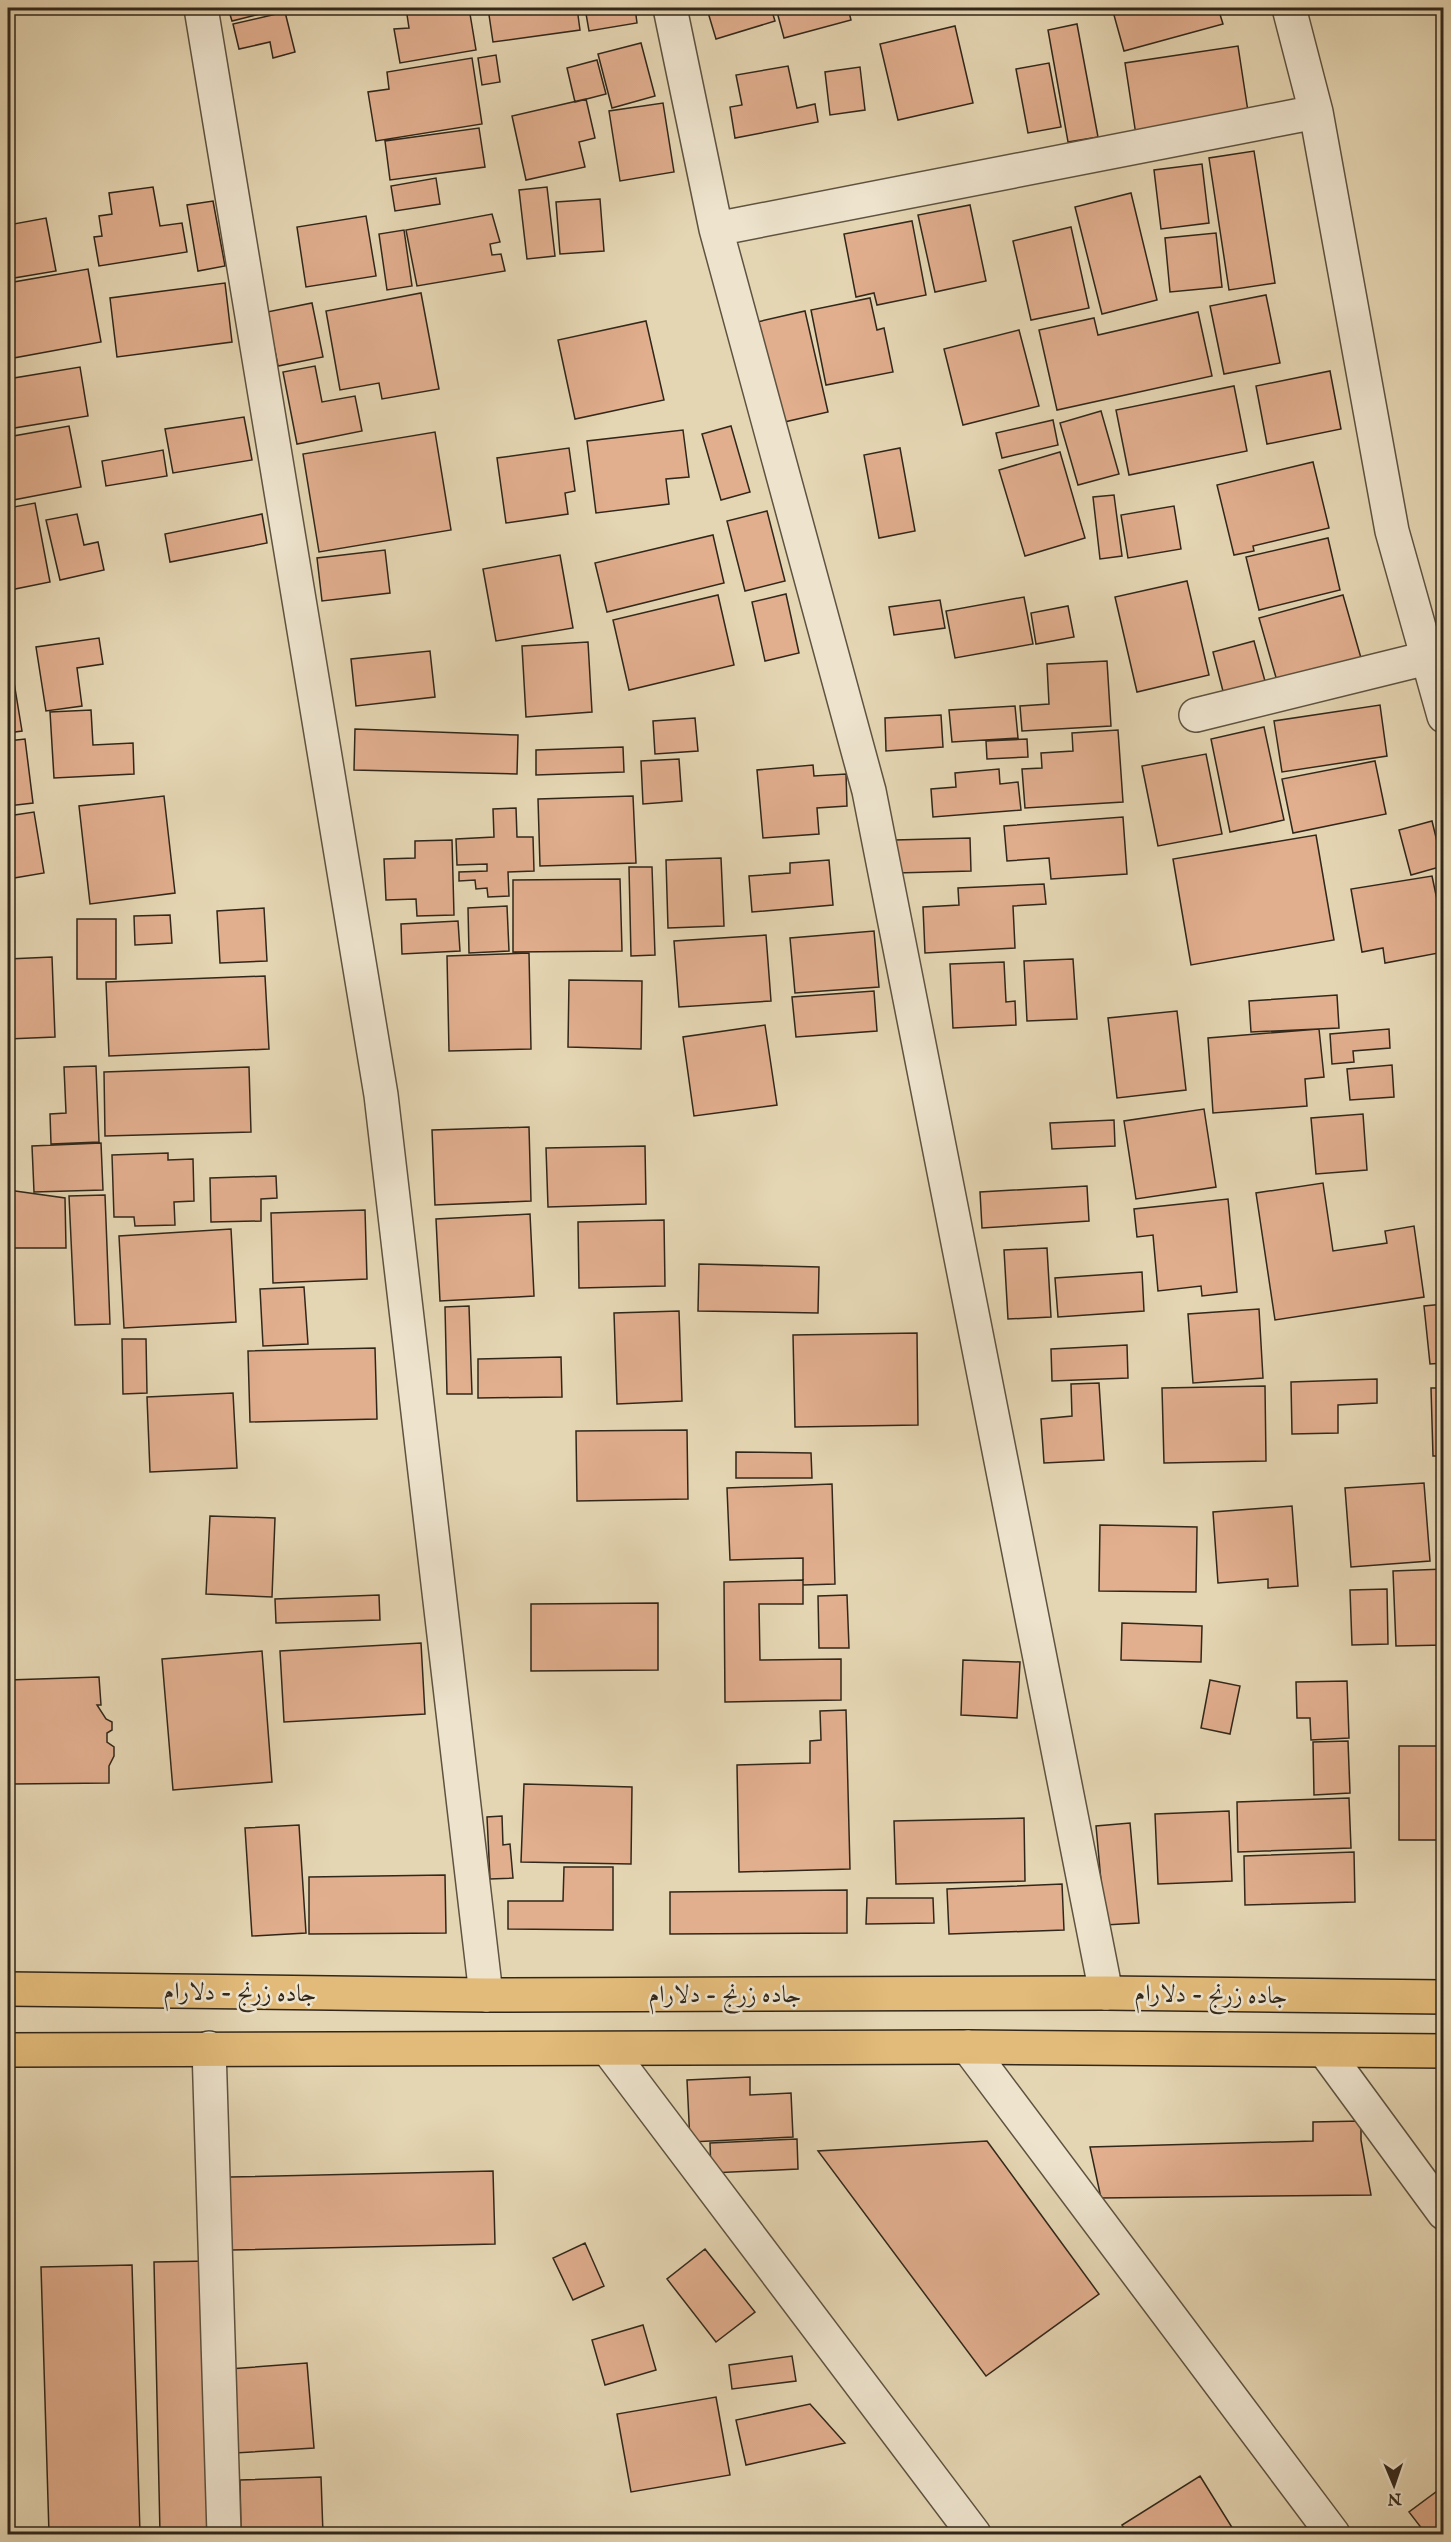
<svg xmlns="http://www.w3.org/2000/svg" width="1451" height="2542" font-family="'IM FELL English',Amiri,serif">
<rect width="100%" height="100%" fill="#e5d6b3"/>
<filter id="stains"><feTurbulence type="fractalNoise" baseFrequency=".00333" numOctaves="4"/><feColorMatrix values="0 0 0 0 .2 0 0 0 0 .09 0 0 0 0 .02 0 0 0 .5 -.17"/></filter>
<radialGradient id="worn" r=".72"><stop offset=".6" stop-color="#630" stop-opacity="0"/><stop offset="1" stop-color="#630" stop-opacity=".3"/></radialGradient>
<path fill="#e1ae8e" stroke="#31271a" stroke-width="1.5" d="M228 8H284L232 21Z
M406 8H469L476 50 400 63 394 29 409 28Z
M488 8H577L580 30 493 42Z
M585 8H635L637 23 589 31Z
M712 8H771L775 21 716 39 707 9Z
M776 8H848L851 20 784 38Z
M1112 8H1218L1223 24 1124 51Z
M285 12 295 52 273 58 270 42 239 49 233 24Z
M1077 24 1098 137 1068 142 1048 30Z
M955 26 973 103 898 120 880 44Z
M641 43 655 96 612 108 598 54Z
M1238 46 1249 118 1136 135 1125 63Z
M496 55 500 82 482 85 478 58Z
M472 58 482 124 376 141 368 92 389 89 387 72Z
M597 60 606 94 575 102 567 68Z
M1049 63 1061 127 1028 133 1016 69Z
M788 66 797 108 815 104 818 122 735 138 730 107 742 105 736 75Z
M860 67 865 110 830 115 825 72Z
M586 99 595 138 579 142 585 167 526 180 512 116Z
M663 103 674 172 620 181 609 111Z
M479 128 485 167 390 180 385 141Z
M1254 151 1275 283 1229 290 1209 158Z
M1202 164 1209 223 1161 229 1154 170Z
M436 178 440 204 395 211 391 186Z
M153 187 160 226 182 223 187 252 99 266 94 237 102 236 99 216 112 214 109 193Z
M547 187 555 256 527 259 519 190Z
M1131 193 1157 300 1102 314 1075 207Z
M600 199 604 251 560 254 556 202Z
M213 201 225 266 198 271 187 205Z
M970 205 986 281 935 292 918 215Z
M492 214 500 242 490 244 492 255 501 254 505 271 417 286 406 230Z
M366 216 376 276 306 287 297 227Z
M46 218 56 271 8 279V225Z
M912 221 926 295 877 305 874 293 856 297 844 234Z
M1071 227 1089 308 1031 320 1013 241Z
M404 230 412 286 387 290 379 234Z
M1216 233 1222 287 1170 292 1165 238Z
M88 269 101 342 8 359V283Z
M225 283 232 342 117 357 110 298Z
M421 293 439 389 382 399 379 383 340 390 326 311Z
M1266 295 1280 363 1224 374 1210 306Z
M870 298 877 330 884 328 893 372 826 385 811 310Z
M312 303 323 357 278 366 267 312Z
M805 311 828 412 780 423 757 322Z
M1198 312 1212 376 1057 410 1039 330 1094 318 1098 335Z
M646 321 664 400 575 419 558 340Z
M1019 330 1039 406 963 425 944 349Z
M315 366 322 402 355 396 362 431 297 444 283 372Z
M80 367 88 416 8 429V379Z
M1330 371 1341 429 1267 444 1256 386Z
M1234 386 1247 451 1129 475 1116 410Z
M1101 411 1119 474 1078 485 1060 423Z
M244 417 252 460 173 473 165 429Z
M1053 420 1058 445 1002 458 996 433Z
M69 426 81 487 8 501V437Z
M731 426 750 492 721 500 702 434Z
M683 430 689 477 666 479 669 504 596 513 587 441Z
M435 432 451 530 319 552 303 454Z
M569 448 575 491 565 493 568 514 506 523 497 458Z
M900 448 915 531 879 538 864 455Z
M163 450 167 476 106 486 102 461Z
M1060 452 1085 538 1025 556 999 470Z
M1313 462 1329 528 1253 546 1254 551 1234 555 1217 485Z
M1114 495 1122 556 1100 559 1093 497Z
M35 503 50 582 10 590 8 576V508Z
M1174 506 1181 549 1128 558 1121 515Z
M767 511 785 581 745 591 727 521Z
M77 514 84 545 98 542 104 570 60 580 46 520Z
M262 514 267 543 170 562 165 534Z
M713 535 724 583 607 612 595 563Z
M1328 538 1340 590 1259 610 1246 557Z
M385 550 390 593 322 601 317 558Z
M560 555 573 628 496 641 483 569Z
M1187 581 1209 675 1137 692 1115 597Z
M786 594 799 653 765 661 752 602Z
M718 595 734 665 629 690 613 620Z
M1343 595 1361 658 1277 681 1259 618Z
M1024 597 1033 644 955 658 946 611Z
M940 600 945 628 894 635 889 607Z
M1068 606 1074 637 1036 644 1031 613Z
M99 638 103 664 77 668 82 706 46 711 36 647Z
M1254 641 1268 692 1226 703 1213 652Z
M588 642 592 712 526 717 522 646Z
M430 651 435 697 356 706 351 659Z
M1107 661 1111 726 1022 731 1020 706 1049 704 1047 664Z
M12 670 22 731 8 733V671Z
M1380 705 1387 756 1282 772 1274 721Z
M1015 706 1018 738 952 742 949 710Z
M91 710 93 745 133 743 134 774 54 778 50 712Z
M941 715 943 747 886 751 885 718Z
M695 718 698 751 655 754 653 721Z
M1264 727 1284 820 1230 832 1211 739Z
M355 729 518 735 517 774 354 770Z
M1118 730 1123 802 1025 808 1022 769 1042 768 1041 753 1073 751 1072 733Z
M25 739 33 803 8 806V741Z
M1027 739 1028 757 987 759 986 741Z
M623 747 624 772 536 775V750Z
M1206 754 1222 834 1158 846 1142 766Z
M679 759 682 801 643 804 641 761Z
M1375 761 1386 814 1293 833 1282 779Z
M813 765 814 776 846 774 847 806 817 808 819 834 763 838 757 770Z
M999 769 1000 784 1018 782 1021 810 933 817 931 789 956 787 955 773Z
M164 796 175 893 90 904 79 806Z
M633 796 636 863 540 866 538 799Z
M516 808 517 837H533L534 871 508 872 509 896 488 897 487 888 476 889 475 880 459 881V872L487 871V864L457 865 456 839 494 837 493 809Z
M34 812 44 873 8 879V816Z
M1123 817 1127 874 1051 879 1049 858 1007 861 1004 826Z
M1432 821 1443 866 1411 875 1399 830Z
M1316 835 1334 940 1191 965 1173 859Z
M970 838 971 871 896 873 895 840Z
M452 840 454 915 417 916 416 899 386 900 384 859 415 858V841Z
M721 858 724 926 668 928 666 860Z
M829 860 833 905 752 912 749 876 790 873V863Z
M629 867H652L655 955 631 956Z
M1432 876 1444 933V952L1385 963 1383 948 1362 952 1351 889Z
M620 879 622 951 513 952V880Z
M1044 884 1046 904 1013 906 1015 948 925 953 923 907 959 905 958 888Z
M507 906 509 951 469 953 468 908Z
M264 908 267 961 220 963 217 911Z
M170 915 172 943 135 945 134 916Z
M77 919H116V979H77Z
M458 921 460 951 402 954 401 924Z
M874 931 879 987 795 993 790 938Z
M766 935 771 1001 679 1007 674 941Z
M529 953 531 1049 449 1051 447 956Z
M52 957 55 1037 8 1039V959Z
M1073 959 1077 1019 1027 1021 1024 961Z
M1004 962 1006 1002 1015 1001 1016 1025 953 1028 950 964Z
M265 976 269 1049 109 1056 106 982Z
M569 980 642 981 641 1049 568 1047Z
M874 991 877 1031 796 1037 792 997Z
M1337 995 1339 1028 1251 1032 1249 1001Z
M1177 1011 1186 1090 1117 1098 1108 1018Z
M765 1025 777 1105 694 1116 683 1037Z
M1319 1029 1324 1077 1305 1079 1307 1106 1213 1113 1208 1038Z
M1389 1029 1390 1048 1353 1051 1354 1062 1332 1064 1330 1034Z
M1392 1065 1394 1097 1350 1100 1347 1069Z
M96 1066 99 1142 51 1144 50 1114 66 1113 64 1067Z
M249 1067 251 1132 105 1136 104 1072Z
M1204 1109 1216 1187 1136 1199 1124 1121Z
M1363 1114 1367 1170 1316 1174 1311 1118Z
M1114 1120 1115 1146 1052 1149 1050 1123Z
M529 1127 531 1201 435 1205 432 1130Z
M101 1143 103 1190 34 1192 32 1146Z
M645 1146 646 1204 548 1207 546 1148Z
M168 1153V1160L193 1159 194 1201 174 1202 175 1225 135 1226 134 1217H114L112 1155Z
M276 1176 277 1198 261 1199V1221L211 1222 210 1178Z
M1323 1183 1333 1251 1387 1243 1385 1231 1414 1226 1424 1297 1275 1320 1256 1193Z
M1087 1186 1089 1221 982 1228 980 1192Z
M8 1190 65 1198 66 1248H8Z
M105 1195 110 1324 75 1325 69 1196Z
M1228 1199 1237 1292 1202 1296 1201 1286 1158 1291 1153 1235 1137 1237 1134 1209Z
M365 1210 367 1279 273 1283 271 1213Z
M530 1214 534 1296 440 1301 436 1219Z
M664 1220 665 1286 579 1288 578 1222Z
M231 1229 236 1322 124 1328 119 1236Z
M1047 1248 1051 1317 1008 1319 1004 1250Z
M699 1264 819 1267 818 1313 698 1311Z
M1142 1272 1144 1311 1058 1317 1055 1278Z
M304 1287 308 1344 263 1346 260 1289Z
M1444 1304V1363L1430 1364 1424 1306Z
M469 1306 472 1394H447L445 1307Z
M1259 1309 1263 1378 1193 1383 1188 1314Z
M679 1311 682 1401 617 1404 614 1313Z
M917 1333 918 1425 795 1427 793 1335Z
M122 1339H146L147 1393 123 1394Z
M1127 1345 1128 1378 1052 1381 1051 1349Z
M375 1348 377 1419 250 1422 248 1351Z
M561 1357 562 1397 478 1398V1359Z
M1377 1379V1403L1338 1405V1433L1292 1434 1291 1382Z
M1099 1383 1104 1460 1044 1463 1041 1419 1072 1416 1071 1384Z
M1265 1386 1266 1461 1164 1463 1162 1388Z
M1431 1388H1444V1456H1433Z
M233 1393 237 1468 150 1472 147 1397Z
M687 1430 688 1499 577 1501 576 1431Z
M736 1452 811 1453 812 1478H736Z
M1424 1483 1430 1561 1351 1567 1345 1488Z
M832 1484 835 1584 803 1585V1558L730 1560 727 1488Z
M1292 1506 1298 1586 1268 1588V1579L1218 1583 1213 1512Z
M210 1516 275 1518 272 1597 206 1594Z
M1100 1525 1197 1527 1196 1592 1099 1591Z
M1444 1569V1645L1396 1646 1393 1571Z
M803 1580V1604H759L760 1660 841 1659V1700L725 1702 724 1582Z
M1387 1589 1388 1644 1352 1645 1350 1590Z
M379 1595 380 1620 276 1623 275 1599Z
M847 1595 849 1648H819L818 1596Z
M658 1603V1670L531 1671V1604Z
M1122 1623 1202 1626 1201 1662 1121 1660Z
M421 1643 425 1714 284 1722 280 1651Z
M262 1651 272 1782 173 1790 162 1659Z
M963 1660 1020 1662 1017 1718 961 1715Z
M99 1677 101 1705H97L106 1719 112 1722V1730L107 1733V1742L114 1747V1756L109 1766V1783L12 1784 8 1680Z
M1210 1680 1240 1686 1230 1734 1201 1728Z
M1347 1681 1349 1738 1311 1740 1310 1718H1297L1296 1682Z
M846 1710 850 1869 739 1872 737 1765 810 1763V1741L821 1740 820 1711Z
M1348 1741 1350 1793 1314 1795 1313 1742Z
M1399 1746H1444V1840H1399Z
M524 1784 632 1787 631 1864 521 1862Z
M1349 1798 1351 1848 1238 1852 1237 1802Z
M1229 1811 1232 1881 1158 1884 1155 1814Z
M502 1816 503 1845 510 1844 513 1878 490 1879 487 1817Z
M1024 1818 1025 1881 896 1884 894 1821Z
M1130 1823 1139 1923 1105 1925 1096 1826Z
M299 1825 306 1933 252 1936 245 1828Z
M1354 1852 1355 1902 1245 1905 1244 1856Z
M564 1867H613V1930L508 1929V1901H563Z
M445 1875 446 1933 309 1934V1877Z
M1062 1884 1064 1930 949 1934 947 1889Z
M847 1890V1933L670 1934V1892Z
M867 1898H933L934 1923 866 1924Z
M750 2077V2095L791 2093 793 2137 690 2142 687 2080Z
M1361 2121V2140L1371 2195 1101 2198 1090 2147 1313 2141V2122Z
M797 2139 798 2169 711 2173 710 2143Z
M987 2141 1099 2294 986 2376 818 2151Z
M493 2171 495 2244 231 2250 230 2177Z
M585 2243 604 2286 573 2300 553 2258Z
M705 2249 755 2312 716 2342 667 2279Z
M209 2261 215 2534H160L154 2262Z
M132 2265 140 2534H49L41 2267Z
M643 2325 656 2370 605 2385 592 2340Z
M792 2356 796 2381 732 2389 729 2365Z
M307 2363 314 2448 235 2453 229 2369Z
M716 2397 730 2475 631 2492 617 2414Z
M810 2404 845 2443 746 2465 736 2420Z
M8 2437 10 2534H8Z
M1200 2476 1233 2529 1225 2534H1128L1122 2525Z
M321 2477 323 2534H241L240 2480Z
M1444 2486V2534H1426L1409 2512Z"/>
<g fill="none" stroke-linecap="round" stroke-linejoin="round">
<g stroke="#5e5340" stroke-width="36">
<path id="minor" d="M201 8 381 1095 486 1995
M670 8 716 229 869 791 1106 1993
M1289 8 1316 112 1392 531 1444 716
M716 229 1316 112
M1196 715 1427 658
M968 2047 1333 2534
M209 2048 224 2534
M608 2049 974 2534
M1325 2051 1444 2213"/>
</g>
<g stroke="#31271a" stroke-width="36">
<path id="trunk" d="M8 1989 486 1995 1106 1993 1444 1997
M8 2050 968 2047 1444 2051"/>
</g>
<use href="#minor" stroke="#eee4ce" stroke-width="33"/>
<use href="#trunk" stroke="#e2bb7a" stroke-width="33"/>
</g>
<g text-anchor="middle" stroke-width="5" stroke-linejoin="round" paint-order="stroke">
<g font-size="24" fill="#31271a" stroke="#eee4ce">
<text transform="translate(240 1992) rotate(1)" y="8">جاده زرنج - دلارام</text>
<text x="725" y="2002">جاده زرنج - دلارام</text>
<text transform="translate(1211 1994) rotate(1)" y="8">جاده زرنج - دلارام</text>
</g>
</g>
<rect width="1451" height="2542" fill="none" stroke="#e5d6b3" stroke-width="30"/>
<rect x="9" y="9" width="1433" height="2524" fill="none" stroke="#31271a" stroke-width="3"/>
<rect x="15" y="15" width="1421" height="2512" fill="none" stroke="#31271a" stroke-width="1.5"/>
<g transform="translate(1394 2485) rotate(178)" stroke="#eee4ce" stroke-width="4.5" paint-order="stroke">
<path d="M0-4.5L10 22L0 15L-10 22Z" fill="#31271a"/>
<text y="-9" font-size="16" font-weight="bold" text-anchor="middle" fill="#31271a">N</text>
</g>
<rect width="100%" height="100%" filter="url(#stains)"/>
<rect width="100%" height="100%" fill="url(#worn)"/>
</svg>
